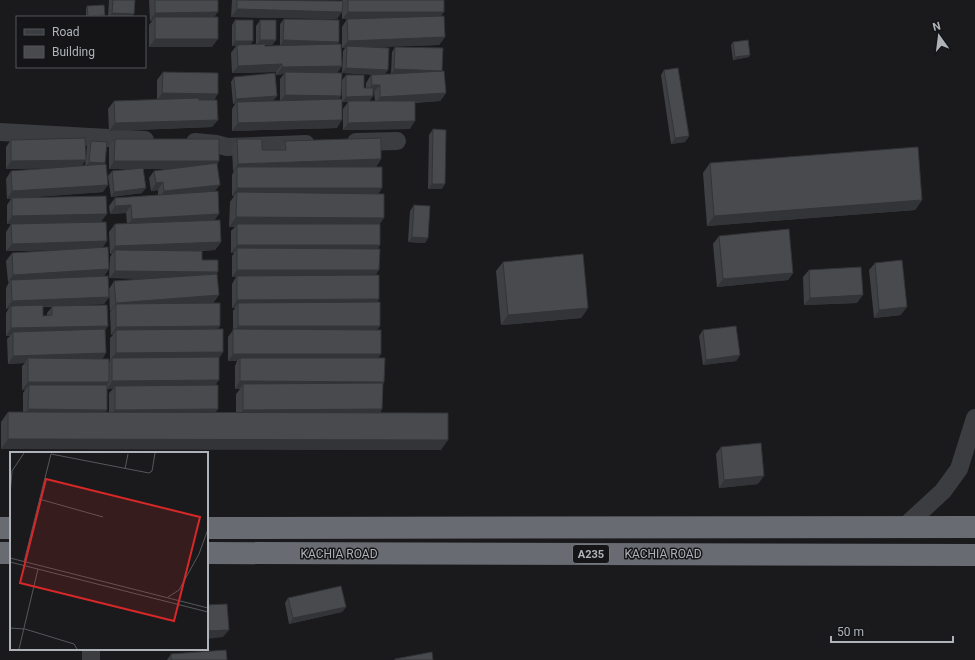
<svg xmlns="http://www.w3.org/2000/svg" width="975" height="660" font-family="Roboto,sans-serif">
<rect width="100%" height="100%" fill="#1a1a1c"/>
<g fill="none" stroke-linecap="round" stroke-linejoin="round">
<path stroke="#3b3d40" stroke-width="18" d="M0 132 145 140
M195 142 216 144 227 147 306 144
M356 142 397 141
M904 527 943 491 959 469 975 418
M91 649V660"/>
<path stroke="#686b71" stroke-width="22" d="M0 528H11
M207 528 975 527
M0 553H11
M207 553 975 555"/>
</g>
<path fill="#3f4043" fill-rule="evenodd" d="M109 0H135L134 14 132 17H108Z
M149 0H218L214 17 212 47H149V25L152 21H150Z
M232 0 342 1V0H444L441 16 445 37 439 45 374 47 388 70 384 75 391 74 392 52 395 47 442 71 446 93 440 101 415 103 410 129 343 130V109L348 102H342V80L346 75 364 88H366V83L371 75H378L342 73 343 51 345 48H342V27L347 19H342V10L337 19 231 17ZM373 92H374L375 101H369L373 96Z
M87 6 105 15 103 17H86V9Z
M284 19 339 42 337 44 342 66 337 73 339 99 337 128 232 131V109L235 104H233L231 82 234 77 277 96 273 101H280V79L284 74 276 75V72L232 73 231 53 236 46H232V25L235 20 251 45 256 44V26L260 20 276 40 272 45H265V46H280V24Z
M733 42 749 57 733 60 731 45Z
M664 70 689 136 685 142 671 144 661 75Z
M163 72 214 100 218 120 212 127 109 131 108 109 114 101 157 100V80Z
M433 129 442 189H428L429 135Z
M115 139 219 161 217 164 215 192V220L221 242 215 250 202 251V260L217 274 219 295 213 303 206 304 220 326 217 329 223 352 219 358V380L215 385 216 413H236V394L240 389H235V366L237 361H228V337L233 330V311L235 308H232V284L236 277H232V256L234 253H231V231L235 227H229L230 202 234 196H232V175L234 171H233L232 147 237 139 262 150H280V149L285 141 381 159 376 167 382 188 378 194 380 224V245L378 249 376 275 379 299 377 302 380 326 377 330 378 358 384 382 383 384 382 409 380 413 441 450 1 449V422L8 412H23V393L25 390H22V366L25 363 8 364 7 339 10 336H6V313L9 308 6 309V288L9 282H8L6 261 12 253 65 250 6 251V232L11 224 97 222 7 224V205L11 199H7L6 179 11 171 53 168 6 169V147L11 140 86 160 81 166H85L87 146 91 141 105 163 104 165 103 192 31 197 101 222 107 241 102 248 109 269 104 276 109 297 104 304 84 305 108 326 105 330 106 353 102 359 109 363 110 360V338L113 335H111L110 312 111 311H110L109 289 114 281 148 279 109 278 110 257 112 254H110L109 232 115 224H127L126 213 110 214 109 206 115 198 158 195V190L151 191 149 178 154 171 168 169H144L142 193 111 197 108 176 112 171 134 169H109V146ZM43 307H52L47 313V316H43ZM107 385V389H113L109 393V412H105Z
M710 163 922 200 915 210 707 226 703 173Z
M414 205 428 238 425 243 408 242 410 211Z
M719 236 793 273 788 280 717 287 713 244Z
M503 262 588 308 581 318 501 325 496 271Z
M875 263 901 315 874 318 869 270Z
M809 270 857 303 804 305 803 277Z
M703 330 740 355 736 361 703 365 699 336Z
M721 447 758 484 719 488 716 454Z
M288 598 346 607 342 612 289 624 285 603Z
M171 654 227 660H167Z"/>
<path fill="#333437" d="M237 9 342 12 337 19 231 17Z
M218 12 213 19 155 17 152 21H150L155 13Z
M348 12H444L438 20 342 19Z
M112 13 134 14 132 17H109Z
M105 15 103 17H88V16Z
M445 37 439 45 346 48 347 46 345 48H342L348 41Z
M155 39H218L212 47H149Z
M260 40H276L272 45H256Z
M283 40 339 42 335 47 280 46Z
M235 41H253L250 46 237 45 236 46H232Z
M750 55 749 57 733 60 735 57Z
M282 64 276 72 232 73 238 66Z
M342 66 336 74 285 72 284 74 276 75 282 67Z
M346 68 388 70 384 75 342 73Z
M394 69 442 71 391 75Z
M372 85H380L374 92 366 93Z
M162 93 218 94 213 102 157 101Z
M446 93 440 101 375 105 380 97Z
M285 95 341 96 336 104 279 102Z
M277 96 273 101 237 102 235 104H233L236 99Z
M373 96 369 102H342L346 97Z
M218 120 212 127 109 131 115 123Z
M342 120 337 128 232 131 238 123Z
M415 121 410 129 343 130 348 123Z
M689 136 685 142 671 144 675 138Z
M381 159 376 167H237L234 171H233L238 164Z
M86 160 80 168 6 169 11 161Z
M114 161H219L214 169H109Z
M89 162 105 163 102 168 85 167Z
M163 182 158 190 151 191 156 183Z
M432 184H445L442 189H428Z
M108 185 103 192 12 199V198L11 199H7L12 191Z
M220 185 214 192 159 199 164 191Z
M146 188 142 193 111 197 114 192Z
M237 188H382L376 196 237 192 234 196H232Z
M922 200 915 210 707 226 714 216Z
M131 205 126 213 110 214 115 206Z
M107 214 101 222 7 224 12 216Z
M219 214 214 221 127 227 132 219Z
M236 217 384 218 377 228 237 224 235 227H229Z
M412 237 428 238 425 243 408 242Z
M107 241 101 249 6 251 12 244Z
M221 242 215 250 115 254V250L112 254H110L115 246Z
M237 245H380L375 253 237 248 234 253H231Z
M109 269 104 276 11 280 9 282H8L13 275Z
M237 270H379L374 278 237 276 236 277H232Z
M115 271 218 272 213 280 109 278Z
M793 273 788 280 717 287 723 279Z
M219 295 213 303 116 310V304L111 311H110L116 303Z
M863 295 857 303 804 305 810 298Z
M109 297 104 304 11 308V306L9 308 6 309 12 301Z
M379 299 374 306 238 303 235 308H232L237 300Z
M907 307 901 315 874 318 879 310Z
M588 308 581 318 501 325 508 315Z
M108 326 102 334 13 332 10 336H6L11 328Z
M220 326 214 334 116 330 113 335H111L116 327Z
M238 326H380L375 333 233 334Z
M223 352 218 359 112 358 116 353Z
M106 353 101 361 28 358 25 363 8 364 13 356Z
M233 354H381L376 362 240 358 237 361H228Z
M740 355 736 361 703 365 706 360Z
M219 380 213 388 115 386 113 389H107L112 381Z
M240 381 384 382 379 389 243 384 240 389H235Z
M28 382H109L104 390 29 385 25 390H22Z
M28 409 107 410 101 418 23 417Z
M218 409 213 417 109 418 115 410Z
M382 409 375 419 236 420 243 410Z
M8 439 448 440 441 450 1 449Z
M764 476 758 484 719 488 724 480Z
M346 607 342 612 289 624 293 618Z
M229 630 223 637 207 639V631Z"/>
<path fill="#494a4e" stroke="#333437" d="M113 0H135L134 14 112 13Z
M155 0H218V12L155 13Z
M237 0 343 1 342 12 237 9Z
M348 0H444V12H348Z
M104 5 105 15 88 16 87 6Z
M444 16 445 37 348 41 347 19Z
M155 17H218V39H155Z
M284 19 339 20V42L283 40Z
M235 20H253V41H235Z
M260 20H276V40H260Z
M748 40 750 55 735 57 733 42Z
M265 44V46L341 44 342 66 282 67V64L238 66 237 45Z
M347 46 389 48 388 70 346 68Z
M395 47 443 48 442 71 394 69Z
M678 68 689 136 675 138 664 70Z
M444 71 446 93 380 97V85H372L371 75Z
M163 72 218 73V94L162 93Z
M285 72 342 73 341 96 285 95Z
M275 73 277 96 236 99 234 77Z
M346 75H364V88H373V96L346 97Z
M199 98V100H217L218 120 115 123 114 101Z
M342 99V120L238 123 237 102Z
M348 101H415V121L348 123Z
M433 129 446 130 445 184H432Z
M85 138 86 160 11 161V140Z
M381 138V159L238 164 237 139H262V150H286L285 141Z
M115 139H219V161H114Z
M91 141 107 142 105 163 89 162Z
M918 147 922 200 714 216 710 163Z
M217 163 220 185 164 191 163 182 156 183 154 171Z
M106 164 108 185 12 191 11 171Z
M237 167H382V188H237Z
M143 168 146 188 114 192 112 171Z
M218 191 219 214 132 219 131 205 115 206V198Z
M237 192 384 194V218L236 217Z
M106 196 107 214 12 216V198Z
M414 205 430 206 428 238 412 237Z
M220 220 221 242 115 246V224Z
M106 222 107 241 12 244 11 224Z
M237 224H380V245H237Z
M789 229 793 273 723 279 719 236Z
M108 247 109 269 13 275 12 253Z
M237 248 380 249 379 270H237Z
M115 250 202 251V260H218V272L115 271Z
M583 254 588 308 508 315 503 262Z
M902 260 907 307 879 310 875 263Z
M861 267 863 295 810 298 809 270Z
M217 274 219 295 116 303 114 281Z
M379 275V299L237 300V276Z
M108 276 109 297 12 301 11 280Z
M380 302V326H238V303Z
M220 303V326L116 327V304Z
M43 305V316L52 315V306L107 305 108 326 11 328V306Z
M736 326 740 355 706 360 703 330Z
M105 329 106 353 13 356V332Z
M223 329V352L116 353V330Z
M233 329 381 330V354H233Z
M219 357V380L112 381V358Z
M28 358 109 359V382H28Z
M240 358H385L384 382 240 381Z
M383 383 382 409 243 410V384Z
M29 385H107V410L28 409Z
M218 385V409L115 410V386Z
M8 412 448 413V440L8 439Z
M761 443 764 476 724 480 721 447Z
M341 586 346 607 293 618 288 598Z
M227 604 229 630 207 631V605Z
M226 650 227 660H171V654Z
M432 652 433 660H395V659Z"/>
<g text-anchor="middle" stroke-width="3" stroke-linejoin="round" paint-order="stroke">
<rect fill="#151517" stroke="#808489" stroke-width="1" x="573" y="545" width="36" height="18" rx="3"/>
<g font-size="11" font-weight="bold" fill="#aeb3ba">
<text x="591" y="558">A235</text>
</g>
<g font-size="12" fill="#aeb3ba" stroke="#151517">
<text x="339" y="558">KACHIA ROAD</text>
<text x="663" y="558">KACHIA ROAD</text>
</g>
</g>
<g transform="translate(10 452)">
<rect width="198" height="198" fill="#1a1a1c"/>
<path fill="none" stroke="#55575b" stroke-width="1" d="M115 17 118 2M0 43 2 19 14 1M29 47 93 65M0 106 198 156M0 110 198 160M14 110 41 2 139 21 142 19 145 1M158 145 169 138 189 102 198 77M0 176 15 177 64 192 67 197M9 197 28 117"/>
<path fill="#d62828" fill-opacity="0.15" stroke="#d62828" stroke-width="2" d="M36 27 190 65 164 169 10 131Z"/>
<rect width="198" height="198" fill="none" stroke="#aeb3ba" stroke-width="2"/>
</g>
<rect x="16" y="16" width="130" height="52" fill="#151517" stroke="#525458"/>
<rect x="24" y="29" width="20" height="6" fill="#3b3d40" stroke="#525458"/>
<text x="52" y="36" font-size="12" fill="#aeb3ba">Road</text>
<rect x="24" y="46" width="20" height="12" fill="#494a4e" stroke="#525458"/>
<text x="52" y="56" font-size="12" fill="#aeb3ba">Building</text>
<g transform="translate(939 36) rotate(346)" stroke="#151517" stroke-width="3" paint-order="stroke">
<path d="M0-3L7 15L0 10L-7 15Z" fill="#aeb3ba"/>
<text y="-6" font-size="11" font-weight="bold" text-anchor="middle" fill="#aeb3ba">N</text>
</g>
<path d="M831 636v6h122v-6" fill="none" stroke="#aeb3ba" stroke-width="2"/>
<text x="837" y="636" font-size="12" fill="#aeb3ba" stroke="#151517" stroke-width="3" paint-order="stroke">50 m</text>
</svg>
